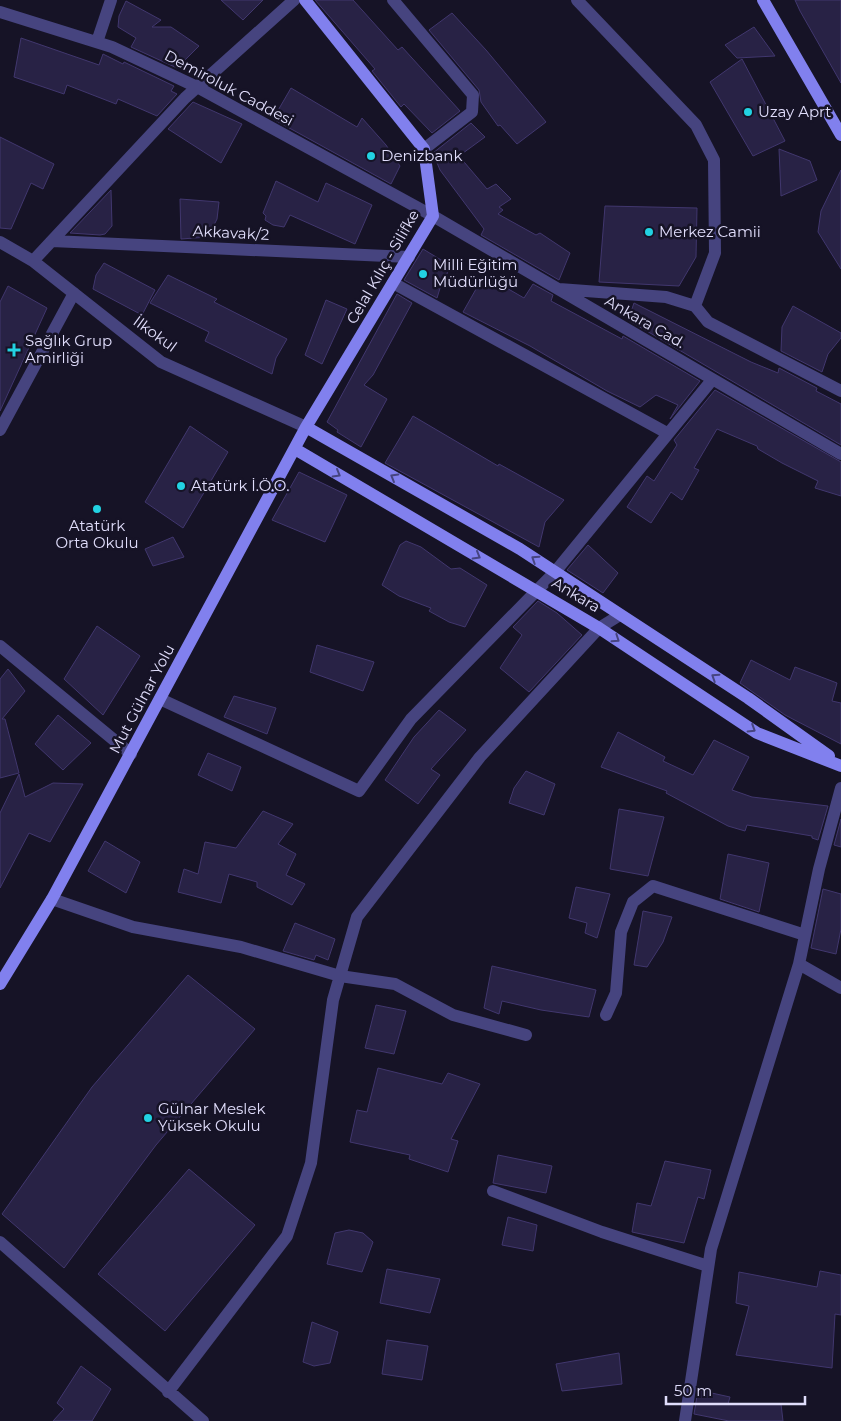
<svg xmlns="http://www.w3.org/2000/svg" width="841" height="1421" font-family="Montserrat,sans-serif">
<rect width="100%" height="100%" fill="#161326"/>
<path fill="#282245" stroke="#41376e" d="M221 0H263L243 20Z
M315 0H353L398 50 402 47 460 111 432 133 404 104 401 107 372 71 375 69Z
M795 0H841V83L800 11Z
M126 1 161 20 152 27H171L199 46 177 68 131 47 136 38 118 27 119 16Z
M452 13 486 50 546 122 517 144 500 125 498 126 481 102 479 90 429 30Z
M754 27 775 56 737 58 725 45Z
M21 38 99 65 103 54 123 64 124 62 174 86 171 91 177 94 157 116 118 99 116 104 67 85 64 94 14 77Z
M742 59 785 141 753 156 710 82Z
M291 88 357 127 362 118 386 145 400 166 391 184 273 119Z
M193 102 242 124 221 163 168 129Z
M471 123 485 137 459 156 487 189 496 184 511 199 499 207 503 210 498 214 536 235 540 233 570 253 559 280 481 235 484 229 440 170 433 153Z
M0 137 54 164 43 189 31 183 11 229 0 228Z
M779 149 810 161 817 180 781 196Z
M841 170V269L818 232 821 211Z
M276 181 318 202 326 183 372 205 355 244 290 215 284 227 273 225 265 220 266 216 263 213Z
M111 190 112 226 105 234 100 235 70 233Z
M180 199 219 202 217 219 208 237 181 239Z
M605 206 697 208 696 257 679 286 599 282Z
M423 249 451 266 441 285 437 298 404 280Z
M104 263 155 290 142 315 93 289 96 275Z
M168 275 217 299 214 302 287 339 276 358 272 374 205 341 209 332 150 303Z
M484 275 524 298 533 284 553 295 551 301 622 339 623 336 700 381 670 419 678 405 656 395 640 407 607 391 530 346 463 312Z
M8 286 47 308 0 411V302Z
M397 294 412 303 373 375 364 385 387 399 361 447 337 432 338 430 327 422Z
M326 300 347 309 322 364 305 355Z
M634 303 751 362 778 373 779 368 817 388 816 391 841 404V445L628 320Z
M793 306 841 333V338L828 354 822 372 781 351 782 327Z
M715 390 841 462V496L815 488 818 481 782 463 758 449 757 446 717 429 694 468 699 470 682 500 671 492 651 523 627 507 647 476 654 481 677 445 674 440Z
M413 416 498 466 499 464 564 500 545 522 539 547 385 463Z
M190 426 228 452 183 528 145 502Z
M299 472 347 495 325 542 272 520Z
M173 537 184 557 153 566 145 549Z
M406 541 421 547 451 569 460 568 487 585 465 627 449 622 429 611 431 608 399 596 382 585 400 545Z
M588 545 618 573 603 593 567 570Z
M538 601 557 613 582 635 529 692 500 668 522 635 513 627Z
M97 626 140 656 103 715 64 679Z
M317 645 374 662 363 691 310 672Z
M751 660 790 680 795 667 837 683 832 701 841 703V744L785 715 740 683Z
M8 669 25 691 2 719H5L19 773 0 778V679Z
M234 696 276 708 267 734 224 717Z
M439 710 466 730 431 769 440 775 418 804 385 780 414 737Z
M58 715 91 743 63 770 35 744Z
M618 732 665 757 663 761 693 775 714 740 749 757 732 790 752 797 828 806 818 840 812 838V836L747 825 745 831 728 826 666 793 667 791 601 767Z
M208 753 241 767 232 791 198 775Z
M526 771 555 784 544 815 509 803 514 788Z
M19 774 25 797 53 783 83 784 50 842 29 833 0 888V813Z
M619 809 664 817 648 876 610 869Z
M263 811 293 824 278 844 296 854 286 875 305 884 292 905 257 887V882L229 874 221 903 178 892 184 869 198 874 205 842 236 848Z
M841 819V847L834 845Z
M105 841 140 862 126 893 88 871Z
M728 854 769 863 759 912 720 899Z
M576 887 610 894 597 938 585 933 587 923 569 918Z
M823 889 841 894V929L836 954 811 948Z
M643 911 672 917 663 942 647 967 634 965Z
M295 923 335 939 328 960 316 955 314 960 283 951Z
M492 966 596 990 589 1017 541 1010 502 1001 499 1014 484 1008Z
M188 975 255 1029 156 1145 64 1268 2 1214 92 1087Z
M376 1005 406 1011 394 1054 365 1048Z
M378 1068 442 1084 448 1073 480 1084 451 1139 458 1141 448 1172 409 1159 410 1155 350 1142 357 1110 367 1112Z
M498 1155 552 1166 546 1193 493 1183Z
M665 1161 711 1170 704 1199 698 1197 684 1243 632 1232 637 1203 651 1206Z
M189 1169 255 1225 165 1331 98 1274Z
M508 1217 537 1225 533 1251 502 1245Z
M349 1230 363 1233 373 1242 362 1272 327 1264 335 1233Z
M387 1269 440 1279 430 1313 380 1303Z
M820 1271 841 1275V1315L835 1314 832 1368 736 1355 749 1306 736 1303 739 1272 817 1287Z
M312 1322 338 1332 330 1363 314 1366 303 1362Z
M387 1340 428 1346 422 1380 382 1374Z
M619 1353 622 1384 562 1391 556 1364Z
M81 1366 111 1389 92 1421H53L64 1409 57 1403Z
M698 1390 730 1397 728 1404H781L783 1421H729L694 1414Z"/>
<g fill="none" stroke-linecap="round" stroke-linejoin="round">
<path stroke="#46447f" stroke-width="12" d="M393 0 473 95 472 112 424 149
M577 0 696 125 714 160 715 253 695 306 708 322 841 391
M0 12 112 47 197 87 433 216 841 454
M97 42 111 0
M52 241 409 257
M0 242 33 261 161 362 306 427
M33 261 185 98 294 0
M393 283 667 433
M559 289 666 297 695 306
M0 430 74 293
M0 646 131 754
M160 699 359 791 411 719 555 572 712 380
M52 899 133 927 241 947 340 976 395 984 453 1015 526 1035
M799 964 841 988
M606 1015 616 993 621 932 633 902 653 886 805 935
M493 1191 602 1232 708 1266
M0 1242 203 1421
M168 1392 287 1236 311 1163 333 1000 357 917 480 757 599 628 620 615
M685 1421 711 1249 799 964 819 869 841 788"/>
<path stroke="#8180ee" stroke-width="12" d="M763 0 841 135
M306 427 520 549 748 698 829 756
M295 449 599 628 757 733 841 766
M0 984 52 899 306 427 433 216 424 149 305 0"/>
</g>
<defs><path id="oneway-chevron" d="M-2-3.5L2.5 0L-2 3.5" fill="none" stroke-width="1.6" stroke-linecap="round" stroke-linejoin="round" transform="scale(1.25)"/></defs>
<g stroke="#464480">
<use href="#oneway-chevron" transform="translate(337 474) rotate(30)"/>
<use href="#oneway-chevron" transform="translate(394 477) rotate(-150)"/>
<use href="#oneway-chevron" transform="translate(477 556) rotate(30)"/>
<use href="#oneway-chevron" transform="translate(535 559) rotate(-147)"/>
<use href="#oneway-chevron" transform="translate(616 639) rotate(34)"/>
<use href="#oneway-chevron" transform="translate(715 677) rotate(-147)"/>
<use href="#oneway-chevron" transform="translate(752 729) rotate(32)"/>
</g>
<g fill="#22d2e2" stroke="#161326" stroke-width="2">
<circle cx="748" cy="112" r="5"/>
<circle cx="371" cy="156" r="5"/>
<circle cx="649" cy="232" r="5"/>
<circle cx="423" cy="274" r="5"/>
<path d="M11.5 342.5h5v5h5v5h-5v5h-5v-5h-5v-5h5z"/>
<circle cx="181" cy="486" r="5"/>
<circle cx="97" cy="509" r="5"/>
<circle cx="148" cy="1118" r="5"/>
</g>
<g text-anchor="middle" stroke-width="5" stroke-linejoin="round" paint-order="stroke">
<g font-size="15" fill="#e0ddfb" stroke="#161326">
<text transform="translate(229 88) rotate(28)" y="5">Demiroluk Caddesi</text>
<text transform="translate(231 233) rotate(3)" y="5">Akkavak/2</text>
<text transform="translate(383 267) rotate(-60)" y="5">Celal Kılıç - Silifke</text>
<text transform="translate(645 322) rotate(30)" y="5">Ankara Cad.</text>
<text transform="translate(155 334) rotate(36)" y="5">İlkokul</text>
<text transform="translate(576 595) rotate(31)" y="5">Ankara</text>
<text transform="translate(142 699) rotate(-62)" y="5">Mut Gülnar Yolu</text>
</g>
<g font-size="15" fill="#e0ddfb" stroke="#161326" text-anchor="start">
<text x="758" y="117">Uzay Aprt</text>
<text x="381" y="161">Denizbank</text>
<text x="659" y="237">Merkez Camii</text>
<text x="433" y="270">Milli Eğitim<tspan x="433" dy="17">Müdürlüğü</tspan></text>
<text x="25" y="346">Sağlık Grup<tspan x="25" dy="17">Amirliği</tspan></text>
<text x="191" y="491">Atatürk İ.Ö.O.</text>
<text x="97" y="531" text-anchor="middle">Atatürk<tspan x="97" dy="17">Orta Okulu</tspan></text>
<text x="158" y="1114">Gülnar Meslek<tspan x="158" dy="17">Yüksek Okulu</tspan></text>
</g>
</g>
<path d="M666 1396v8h139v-8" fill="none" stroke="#e0ddfb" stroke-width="2.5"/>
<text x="674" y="1396" font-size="15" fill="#e0ddfb" stroke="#161326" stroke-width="4" paint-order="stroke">50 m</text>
</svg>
